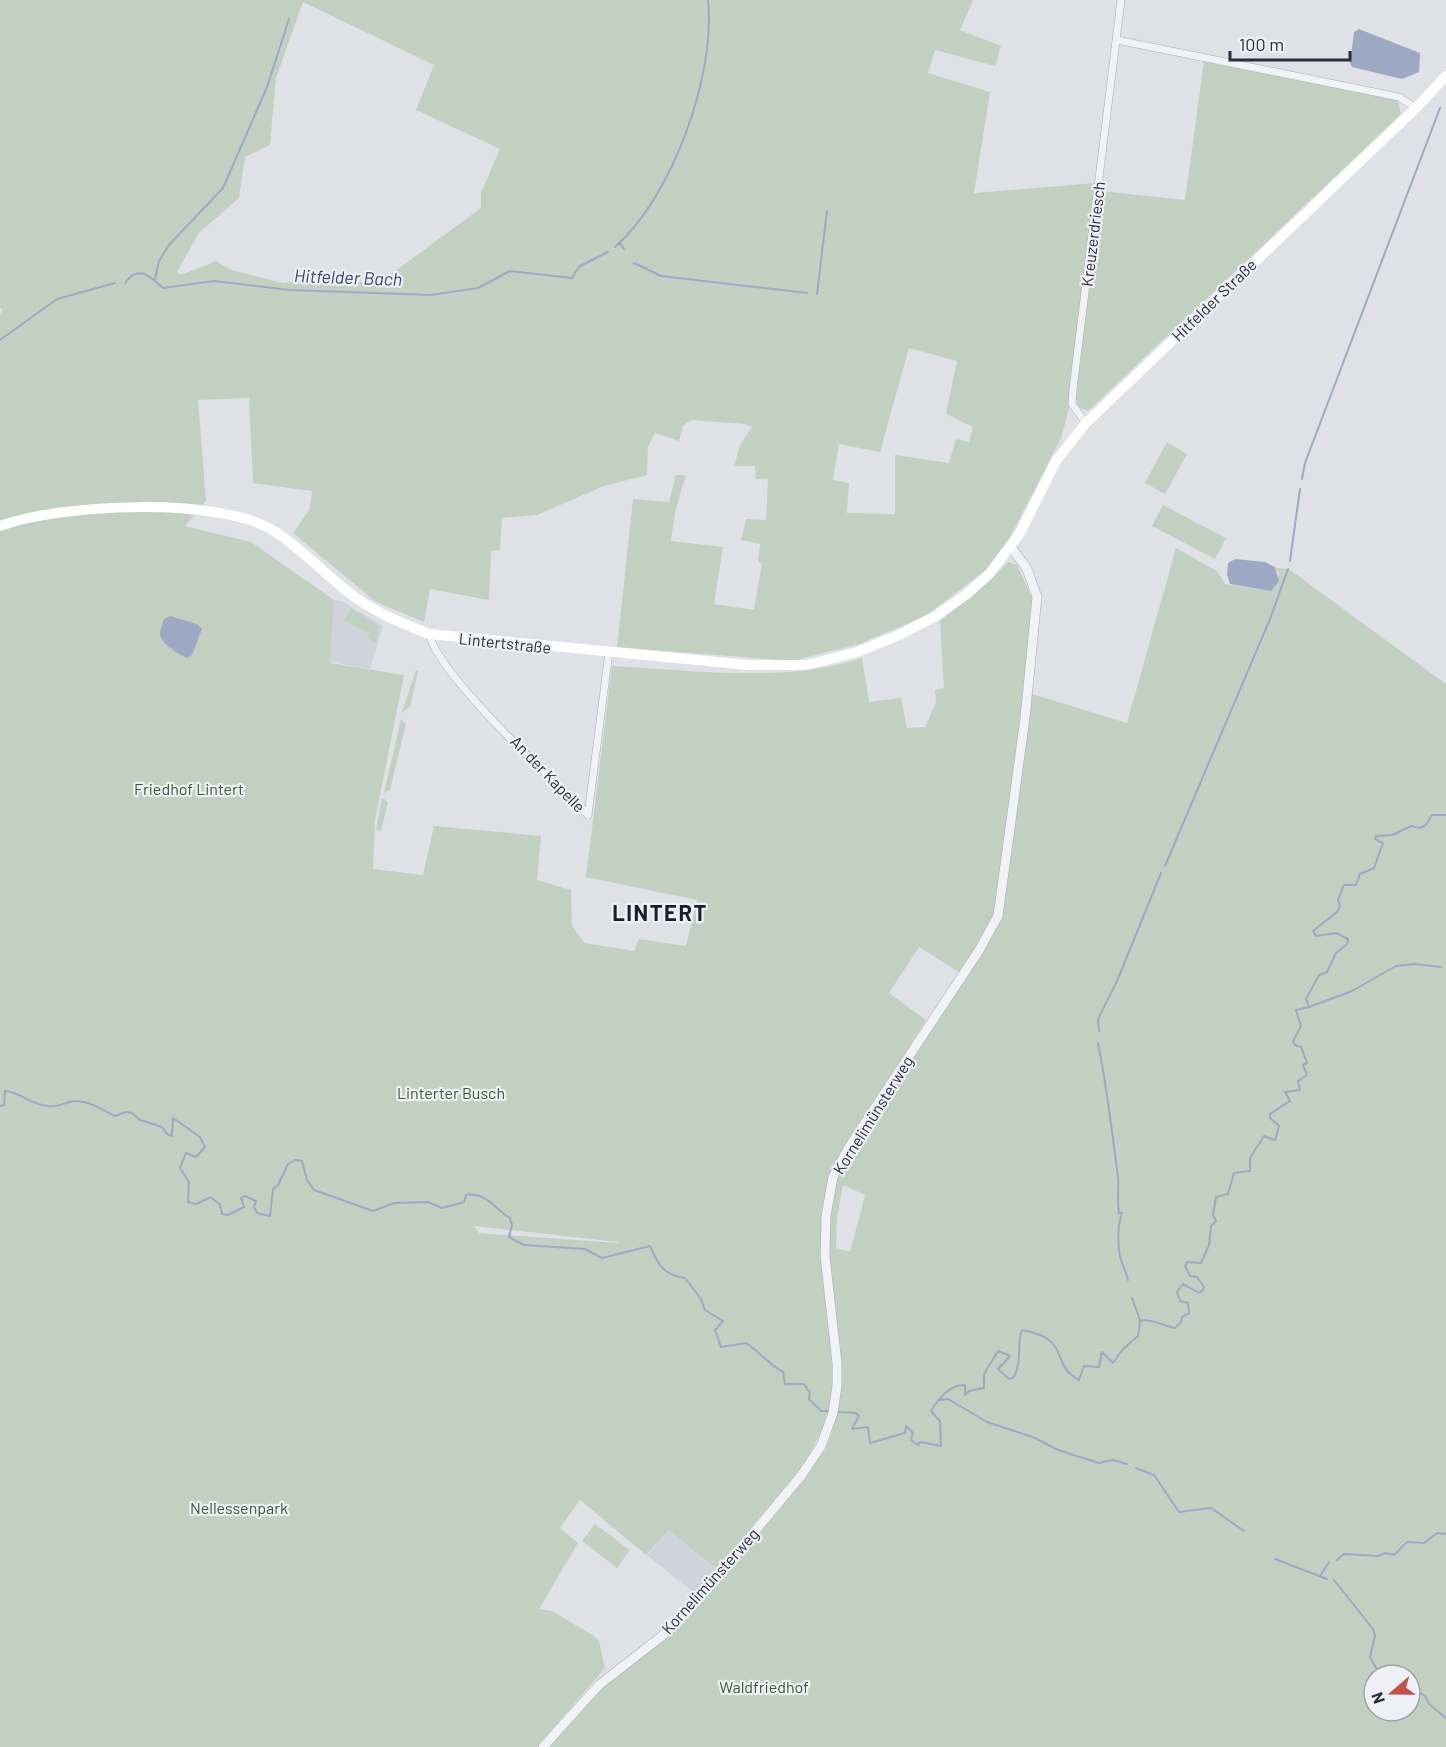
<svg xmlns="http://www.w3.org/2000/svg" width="1446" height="1747" font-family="Barlow,sans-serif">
<rect width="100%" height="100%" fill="#dfe1e7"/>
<path fill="#d1d3dc" d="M334 600 342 601 383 626 370 669 330 662Z
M669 1530 716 1569 695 1594 647 1555Z"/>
<path fill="#c2d0c1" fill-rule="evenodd" d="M0 0H973L960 30 1001 46 995 66 935 50 928 73 990 92 974 193 1096 183 1069 407 1062 436 1006 545 986 570 927 615 860 644 792 661 617 647 633 499 669 502 676 475H686L675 512 671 541 723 547 714 604 754 610 762 563 758 562 760 544 741 540 746 519 766 520 768 479H756L755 466H734L740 445 752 427 745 424 691 420 683 426 679 441 655 433 648 447 647 475 604 486 537 515 502 518 500 550 491 551 489 600 430 589 424 622 376 602 293 533 310 509 312 491 253 483 249 398 198 400 206 501 185 526 251 542 334 600 330 663 404 675 375 820 373 869 423 875 434 826 541 836 537 880 571 890 572 926 584 943 634 951 639 939 686 946 697 900 586 877 612 666C695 670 781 684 862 658L869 702 901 698 907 728 925 727 936 703 935 690 944 688 940 621 988 582 1008 562 1017 565 1032 598 1025 679 996 907 986 931 959 972 919 947 889 993 926 1020 836 1163 914 1054 993 934 1003 908 1032 694 1127 723 1176 548 1217 571 1225 584 1271 591 1279 574 1275 567 1290 570 1446 684V1747H547L611 1679 693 1611 754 1540 811 1469 825 1450 833 1430 825 1424 804 1465 716 1569 669 1530 646 1555 580 1500 560 1528 578 1543 539 1609 552 1611 594 1636 599 1641 605 1668 537 1747H0V314L3 310 0 308ZM303 2 434 65 416 110 500 149 481 193V208L383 280 350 283 308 280 283 283 231 270 216 261 181 275 177 272 199 233 239 198 245 157 270 145 276 78ZM909 348 957 361 946 414 973 427 969 442 956 439 949 463 895 455V514L847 513 849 483 833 480 839 444 880 452ZM843 1185 865 1195 850 1252 836 1248 837 1218ZM474 1226 618 1242V1243L479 1233ZM1374 1675H1410V1711H1374Z
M1204 61 1398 100 1401 114 1088 411 1078 407 1076 399 1101 191 1185 200Z
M1167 442 1187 454 1165 494 1145 483Z
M1163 505 1226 538 1215 559 1152 526Z
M351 608 379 626 376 642 367 638 369 633 344 621Z
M416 670 418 671 410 707 402 712Z
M401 719 406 724 390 790 384 793Z
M382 798 388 802 381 831 376 829Z
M595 1524 630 1550 617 1568 582 1541Z"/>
<path fill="#9da9c4" d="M1359 29 1420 53 1419 72 1402 79 1352 67 1350 63 1354 32Z
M1235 559 1265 562 1275 567 1279 581 1271 591 1230 584 1227 575 1228 563Z
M170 616 197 624 202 629 192 655 187 658C180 655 161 644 160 634 160 630 163 623 164 619Z"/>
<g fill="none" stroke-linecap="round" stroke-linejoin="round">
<path stroke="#9da9c4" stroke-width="2" d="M620 243 624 249
M615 247C672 197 716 75 708 0
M634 263 661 276 807 293
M575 273 580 266 608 252
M155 279 159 261 169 245 223 188 267 87 289 19
M125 283C139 263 151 278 163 288L214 281 290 290 431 295 478 288 510 271 572 278 574 275
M817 294 827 211
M0 340 57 299 115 283
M1302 479 1305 463 1440 108
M1290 561 1300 489
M1165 866 1270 619 1288 569
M1309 1007 1352 991 1396 966 1414 964 1441 967
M1099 1031 1098 1019 1117 981 1161 873
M1098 1043C1107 1087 1112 1132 1118 1177 1119 1189 1117 1200 1119 1213H1122C1118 1225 1117 1243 1120 1256 1122 1265 1126 1271 1128 1280
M0 1106 4 1105 5 1091C20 1092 31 1105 48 1106 58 1108 67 1101 76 1101 89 1101 103 1110 115 1116L126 1112 132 1113 140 1120 162 1127 167 1134 172 1136 173 1118 200 1137 205 1147 196 1157 186 1153 180 1168 189 1182 188 1202 196 1204 211 1197 220 1205 222 1214 228 1215 244 1207 241 1198 245 1196 256 1201 254 1207 257 1213 270 1216 273 1189 278 1185 288 1164 295 1160 302 1161 307 1180 314 1190 373 1211 394 1203 428 1202 442 1208 464 1202 466 1195C485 1191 495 1209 510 1218L512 1225 509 1237 524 1245 585 1249 602 1258 650 1246C658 1264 663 1275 685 1278L701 1299 705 1310 723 1321 715 1330 721 1347 746 1343C760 1352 769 1365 783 1372L785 1384H804L810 1393 809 1399 821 1411H831
M1132 1298 1140 1320
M939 1400 948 1399 987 1422 1033 1437 1058 1450 1099 1463 1113 1460 1127 1464
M837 1412 856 1413 859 1416 852 1429 868 1427 870 1443 905 1433 906 1426 913 1433 911 1440 918 1445 920 1442 941 1446 940 1421 931 1411C939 1398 949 1385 965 1385V1395L969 1391 984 1388V1374L998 1351 1010 1356 998 1369 1009 1379 1014 1377C1023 1358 1016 1346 1022 1330 1073 1339 1048 1363 1079 1380L1084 1366 1099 1367 1102 1352 1113 1363 1123 1349 1138 1336 1140 1321C1151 1318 1163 1326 1175 1328L1181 1322 1182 1317 1189 1313 1188 1303 1180 1301 1177 1292 1183 1284 1199 1293 1203 1290 1204 1287 1197 1277 1190 1276 1185 1266 1187 1262 1201 1263 1209 1245 1211 1226 1216 1221 1213 1215 1216 1197 1228 1194 1234 1173 1250 1171V1158L1264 1136 1275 1140 1279 1126 1270 1118V1114L1290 1101 1285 1092 1300 1090 1298 1081 1307 1075 1303 1065 1307 1063 1301 1047 1295 1045 1293 1041 1301 1026 1296 1010 1309 1007 1306 999 1319 975 1327 972 1336 953 1347 944 1348 939 1336 933 1316 936 1313 931 1337 912 1340 906 1338 900 1344 885H1356L1360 874 1374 868 1383 843 1375 839 1376 836 1392 835 1411 826 1420 828 1426 825 1432 815H1446
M1136 1468 1154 1475 1179 1512 1211 1508 1244 1531
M1275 1559 1327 1579
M1337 1560 1344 1554 1378 1556 1385 1553 1394 1555 1407 1542 1424 1543 1437 1533 1446 1534
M1320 1576 1329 1562
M1334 1580 1373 1629 1375 1636 1370 1657 1380 1675
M1410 1687 1425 1696 1429 1704 1446 1718"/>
<g stroke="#a8abb4" stroke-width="8">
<path id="minor" d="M1117 40 1399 97 1416 108
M1086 423 1072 404 1073 389 1121 0
M429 634C438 675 553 780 588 815
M588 815 609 652"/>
</g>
<g stroke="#a8abb4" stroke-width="10">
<path id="tertiary" d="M543 1747 599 1685 662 1636 687 1612 801 1476 821 1446 833 1413 837 1386V1363L825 1256 826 1216 833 1177 849 1147 978 952 998 916 1025 718 1037 597 1027 569 1011 547"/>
</g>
<use href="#minor" stroke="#f1f2f6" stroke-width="7"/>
<use href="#tertiary" stroke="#f1f2f6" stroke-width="9"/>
<path stroke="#fff" stroke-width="10" d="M0 526C60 504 219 496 274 531 305 551 329 579 359 600 381 615 404 624 429 634L748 665H807L857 652 899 635 934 617 967 594 990 573 1020 533 1056 461 1086 423 1416 108 1446 76"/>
</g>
<g text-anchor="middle" stroke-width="4.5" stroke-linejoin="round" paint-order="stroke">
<g font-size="16" fill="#292d3d" stroke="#eef0f5">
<text transform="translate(1093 234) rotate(-83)" y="6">Kreuzerdriesch</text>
<text transform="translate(1214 300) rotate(-44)" y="6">Hitfelder Straße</text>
<text transform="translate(505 643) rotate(6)" y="6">Lintertstraße</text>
<text transform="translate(548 774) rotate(46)" y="6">An der Kapelle</text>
<text transform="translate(873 1115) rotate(-58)" y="6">Kornelimünsterweg</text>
<text transform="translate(710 1581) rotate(-48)" y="6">Kornelimünsterweg</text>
</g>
<g font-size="16" fill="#385738" stroke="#eef0f5">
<text x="189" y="795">Friedhof Lintert</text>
<text x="451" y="1099">Linterter Busch</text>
<text x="239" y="1514">Nellessenpark</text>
<text x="764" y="1693">Waldfriedhof</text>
</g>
<g font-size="18" font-style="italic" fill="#37466d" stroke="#eef0f5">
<text transform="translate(348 278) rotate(2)" y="6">Hitfelder Bach</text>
</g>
<g font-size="22" font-weight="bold" letter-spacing="1.5" fill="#1c1e2d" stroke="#eef0f5">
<text x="660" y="921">LINTERT</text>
</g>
</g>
<g transform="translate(1392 1693) rotate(250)"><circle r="28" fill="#eef0f5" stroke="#9fa2ab" stroke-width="1.5"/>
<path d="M0-4.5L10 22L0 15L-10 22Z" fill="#c1524f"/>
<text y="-9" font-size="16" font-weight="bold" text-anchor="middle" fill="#292d3d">N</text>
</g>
<path d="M1230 51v9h120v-9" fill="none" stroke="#292d3d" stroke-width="3"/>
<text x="1239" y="51" font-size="18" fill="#292d3d" stroke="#eef0f5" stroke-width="4.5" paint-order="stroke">100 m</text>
</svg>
